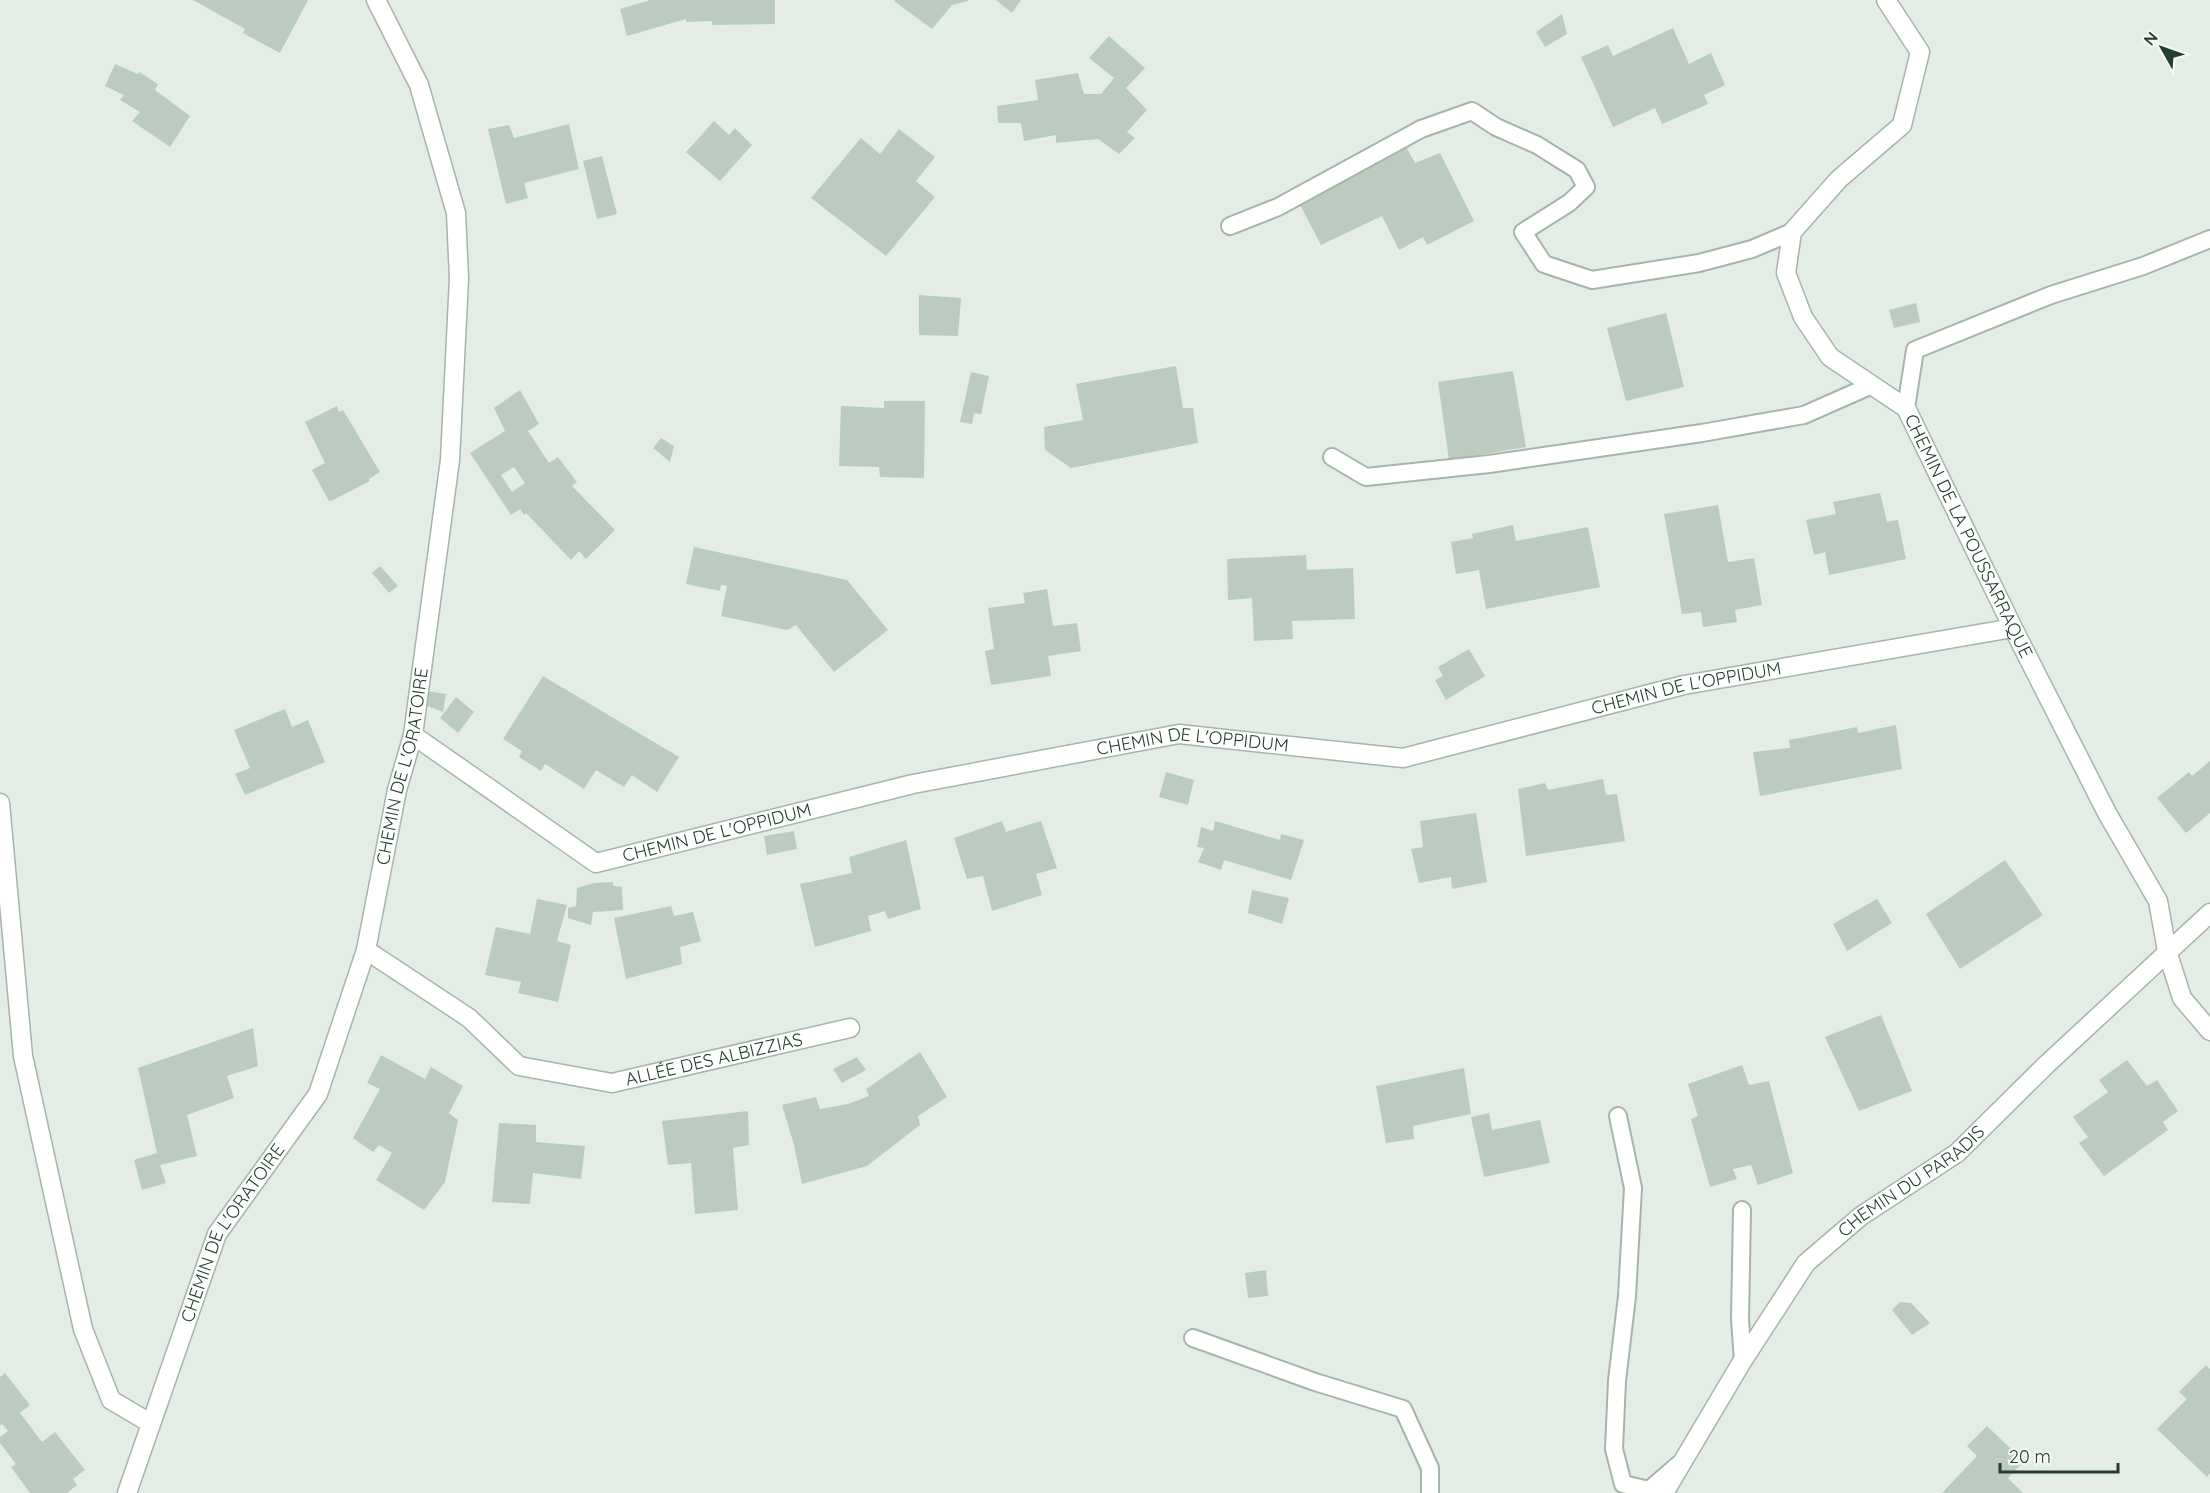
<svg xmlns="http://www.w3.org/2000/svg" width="2210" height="1493" font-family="Quicksand,sans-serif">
<rect width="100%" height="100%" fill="#e3ede5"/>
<path fill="#bbcbc0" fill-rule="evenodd" d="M193 0H308L280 53 243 33 245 29Z
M650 0H775V24L712 25V21L686 22V19L627 36 620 9Z
M895 0H968V1L952 5 932 29 894 1Z
M996 0H1021L1012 13Z
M1562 14 1567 34 1545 47 1536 32Z
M1673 28 1689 64 1711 53 1725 85 1704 95 1708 104 1662 124 1655 108 1613 127 1581 57 1608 45 1613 56Z
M1109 36 1145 68 1126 88 1147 110 1127 132 1135 138 1119 154 1098 139 1056 143V135L1024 141 1021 123H998L997 106 1038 100 1035 80 1078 73 1084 94H1101L1114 78 1089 58Z
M115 64 138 74 139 72 158 84 155 90 190 116 170 147 132 121 140 112 120 100 124 95 105 86Z
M714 121 729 135 735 128 752 145 720 181 686 152Z
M569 124 579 169 524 183 528 198 506 204 488 129 509 125 514 138Z
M899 129 935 157 916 181 935 197 886 256 811 198 861 138 880 154Z
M1406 147 1415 163 1440 153 1474 221 1427 245 1423 237 1399 250 1382 216 1321 245 1298 201Z
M602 156 617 214 597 219 583 161Z
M919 295 961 298 958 336 919 335Z
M1916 303 1920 322 1894 328 1889 310Z
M1666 313 1684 387 1626 401 1607 328Z
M1176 366 1183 408H1193L1198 443 1071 468 1045 450 1044 427 1083 420 1076 384Z
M1513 371 1526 447 1449 460 1438 382Z
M971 372 989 376 981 414 974 413 972 424 960 422Z
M520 390 539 424 528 431 549 463 558 457 577 482 572 486 615 530 586 559 579 551 571 560 526 513 524 515 520 509 511 515 470 453 505 431 494 408ZM514 467 525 483 512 492 501 475Z
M884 401H925L924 478 880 477 879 467 839 466 841 406 884 408Z
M337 406 339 412 343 410 380 472 369 479 370 481 331 501H329L312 470 325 463 305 422Z
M661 438 674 446 670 462 653 448Z
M1880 493 1887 522 1898 520 1906 559 1829 575 1825 552 1814 555 1806 520 1836 514 1833 502Z
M1718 505 1728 562 1754 558 1762 605 1735 610 1737 622 1703 627 1701 612 1682 614 1664 514Z
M1513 525 1516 541 1588 527 1600 587 1486 609 1479 570 1456 574 1451 542 1473 538 1472 534Z
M694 547 847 580 888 630 834 672 796 625 787 630 721 616 727 586 721 585 720 591 686 584Z
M1306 555 1307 570 1353 568 1355 619 1292 621 1293 639 1254 641 1252 598 1228 600 1227 559Z
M380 566 398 586 389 593 372 573Z
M1047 589 1053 626 1077 623 1081 651 1048 656 1051 676 991 685 985 651 994 649 988 608 1025 603 1023 593Z
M1469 649 1485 676 1446 700 1435 680 1443 676 1438 667Z
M543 676 679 757 657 792 632 775 624 787 596 770 584 789 545 764 541 771 519 757 522 751 503 739Z
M427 691 446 694 443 712 425 705Z
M456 697 474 712 458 733 440 718Z
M285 709 292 727 308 720 325 762 245 795 235 774 250 768 234 730Z
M1896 725 1902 769 1760 796 1753 752 1790 748 1789 740 1857 727 1858 733Z
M2210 761V813L2186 833 2157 798 2189 772 2192 776Z
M1166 772 1194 780 1188 805 1159 797Z
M1603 779 1606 795 1617 794 1625 841 1526 856 1518 789 1545 783 1548 790Z
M1476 813 1487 882 1452 889 1451 877 1419 883 1411 849 1423 847 1420 821Z
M1002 821 1006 832 1041 821 1057 868 1036 874 1042 895 992 911 983 876 967 879 954 838Z
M1215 821 1280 840 1281 834 1304 840 1291 880 1224 860 1221 870 1198 862 1204 848 1197 847 1201 827 1213 831Z
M794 831 797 849 767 855 764 836Z
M906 840 921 909 888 919 885 911 868 916 871 931 815 947 800 884 852 873 849 857Z
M2005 860 2043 915 1960 969 1926 914Z
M613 882V886L622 887 623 910 593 912 591 925 568 918V908L576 906 577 888 594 883Z
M1252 890 1289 898 1282 924 1248 913Z
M537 899 567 905 557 941 571 945 558 1002 518 993 521 982 485 975 496 927 530 934Z
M1877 899 1892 923 1847 951 1833 924Z
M671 906 674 916 693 912 701 941 680 947 682 964 626 979 614 918Z
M1881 1015 1912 1091 1859 1111 1825 1037Z
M253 1028 258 1066 227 1076 234 1098 187 1115 197 1156 160 1165 166 1183 142 1190 134 1160 157 1153 138 1068Z
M920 1052 947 1097 918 1116 920 1125 867 1166 802 1184 794 1145 782 1105 816 1097 820 1109 848 1104 869 1096 866 1089Z
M381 1055 425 1079 431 1067 463 1086 449 1113 458 1120 445 1182 424 1210 376 1180 392 1153 379 1145 373 1152 353 1138 380 1089 367 1083Z
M857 1057 866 1070 842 1083 833 1069Z
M2127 1060 2147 1086 2157 1080 2178 1111 2163 1122 2168 1130 2104 1176 2079 1143 2088 1137 2073 1117 2108 1092 2099 1080Z
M1742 1065 1749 1085 1769 1081 1793 1173 1758 1185 1751 1165 1733 1169 1737 1179 1710 1187 1691 1119 1698 1116 1688 1084Z
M1464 1068 1471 1114 1413 1126 1414 1139 1386 1143 1376 1086Z
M748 1111 749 1145 733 1148 738 1210 695 1214 691 1163 668 1165 662 1121Z
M1489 1113 1492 1130 1540 1120 1550 1163 1484 1177 1471 1117Z
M499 1123 536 1125V1142L585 1146 581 1179 533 1173 530 1204 492 1202Z
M1266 1270 1268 1296 1248 1298 1245 1273Z
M1900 1302 1911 1303 1930 1323 1912 1335 1892 1310Z
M2206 1365 2210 1369V1473L2207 1477 2157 1429 2187 1399 2179 1392Z
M5 1373 30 1405 20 1413 42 1442 55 1432 85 1470 73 1479 77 1485 67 1493H30L11 1467 16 1464 0 1443V1437L8 1431 2 1424 0 1426V1377Z
M1987 1426 2024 1461 2008 1478 2023 1493H1942L1977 1456 1967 1446Z"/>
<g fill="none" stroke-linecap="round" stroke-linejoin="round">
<g stroke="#a5b5aa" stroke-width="20">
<path id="lane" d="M1230 226 1278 207 1421 129 1472 111 1496 127 1537 145 1577 170 1586 187 1569 203 1523 232 1544 264 1592 280 1699 263 1752 249 1792 232
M1906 408 1915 350 2051 295 2143 266 2210 239
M1332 457 1366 477 1489 464 1702 433 1804 415 1872 385
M1618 1116 1633 1188 1627 1296 1617 1381 1614 1449 1623 1484 1649 1490 1679 1464
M1742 1210 1740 1320 1743 1360
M1193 1338 1315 1382 1403 1409 1430 1468V1493"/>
</g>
<g stroke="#a5b5aa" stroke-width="21">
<g id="street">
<path id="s1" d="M1886 0 1920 52 1902 125 1839 179 1792 232 1786 273 1803 317 1830 357 1906 408 2013 628 2107 813 2158 901 2167 951 2182 998 2210 1031"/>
<path id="s2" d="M413 735 596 863 913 784 1179 734 1403 758 1684 685 2013 628"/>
<path d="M0 803 23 1056 83 1329 111 1400 150 1423"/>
<path id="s3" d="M366 950 469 1018 519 1066 612 1083 850 1028"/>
<path id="s4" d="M127 1493 217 1234 318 1094 366 950 397 790 413 735 450 460 459 278 456 213 419 85 376 0"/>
<path id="s5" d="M1664 1493 1743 1360 1806 1263 1861 1216 1957 1153 2046 1065 2210 913"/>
</g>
</g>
<use href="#lane" stroke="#fff" stroke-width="16"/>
<use href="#street" stroke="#fff" stroke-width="18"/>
</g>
<g text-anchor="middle" stroke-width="6" stroke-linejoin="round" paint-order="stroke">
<g font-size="18" fill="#223f2e" stroke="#f4f9f5">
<text dy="6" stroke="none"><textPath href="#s1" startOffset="662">CHEMIN DE LA POUSSARRAQUE</textPath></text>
<text dy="6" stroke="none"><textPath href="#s2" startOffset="1338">CHEMIN DE L'OPPIDUM</textPath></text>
<text dy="6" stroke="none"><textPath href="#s2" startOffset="834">CHEMIN DE L'OPPIDUM</textPath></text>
<text dy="6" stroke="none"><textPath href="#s4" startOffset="786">CHEMIN DE L'ORATOIRE</textPath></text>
<text dy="6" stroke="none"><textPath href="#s2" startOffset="348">CHEMIN DE L'OPPIDUM</textPath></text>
<text dy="6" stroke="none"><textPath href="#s3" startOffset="392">ALLÉE DES ALBIZZIAS</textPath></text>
<text dy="6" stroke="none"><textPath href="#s5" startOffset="404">CHEMIN DU PARADIS</textPath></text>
<text dy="6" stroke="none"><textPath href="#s4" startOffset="282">CHEMIN DE L'ORATOIRE</textPath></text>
</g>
</g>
<g transform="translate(2162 48) rotate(310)" stroke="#f4f9f5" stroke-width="4.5" paint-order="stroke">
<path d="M0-4.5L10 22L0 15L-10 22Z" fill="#223f2e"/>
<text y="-9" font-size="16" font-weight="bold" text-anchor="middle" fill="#223f2e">N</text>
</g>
<path d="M2000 1463v9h118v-9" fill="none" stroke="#223f2e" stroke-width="3"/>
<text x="2009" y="1463" font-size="18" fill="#223f2e" stroke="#f4f9f5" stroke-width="4.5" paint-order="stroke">20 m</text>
</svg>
